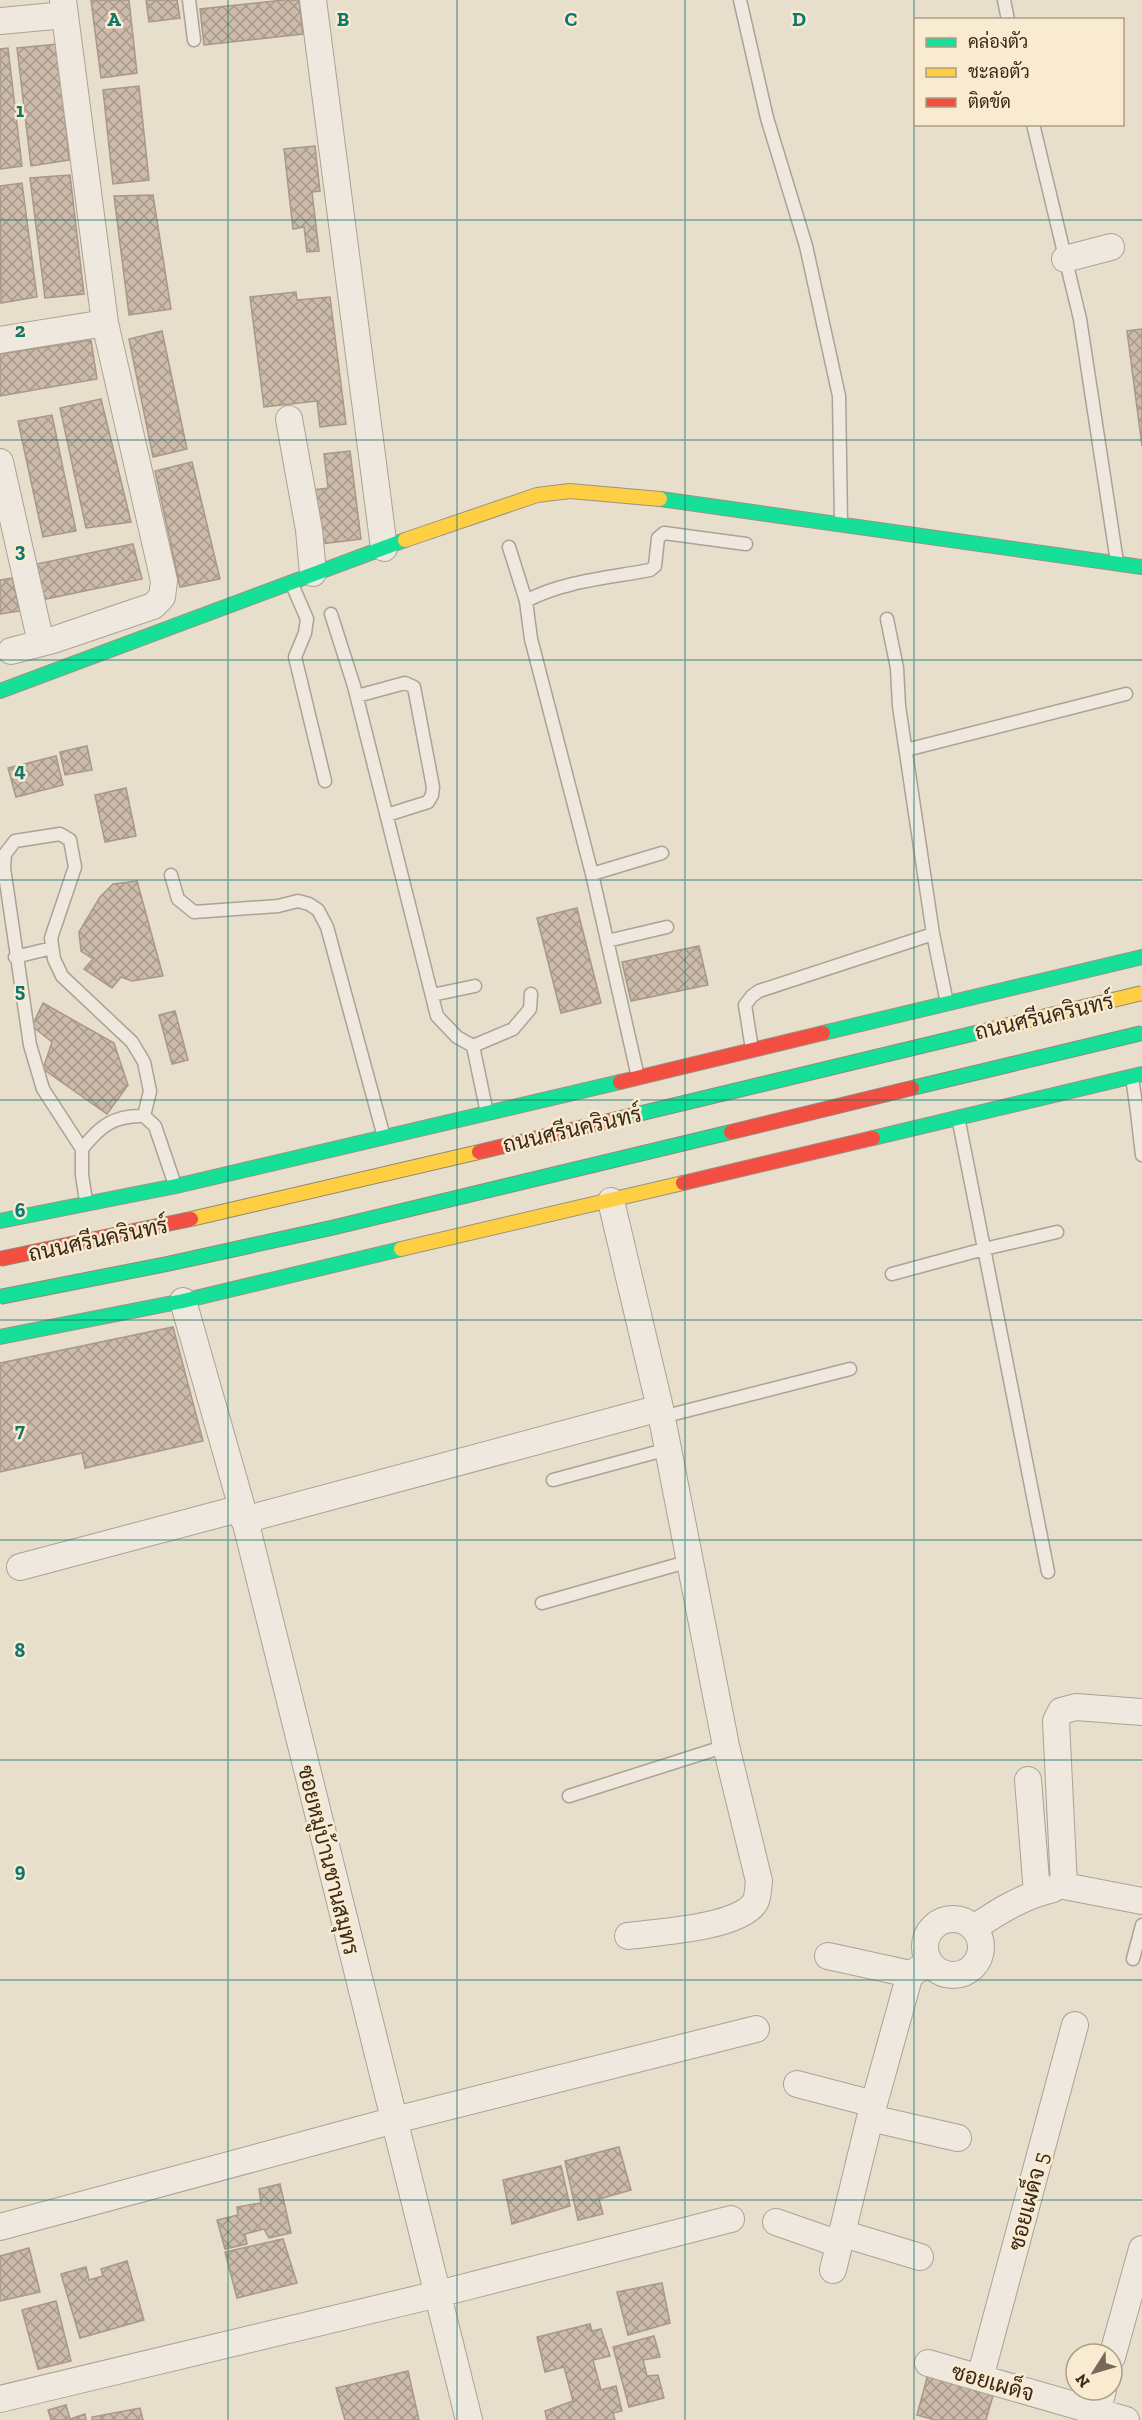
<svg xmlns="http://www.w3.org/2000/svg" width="1142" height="2420" font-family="'Zilla Slab',Sarabun,serif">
<defs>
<pattern id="building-cross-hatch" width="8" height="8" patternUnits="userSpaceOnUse" patternTransform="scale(1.5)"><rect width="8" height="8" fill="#ccbbab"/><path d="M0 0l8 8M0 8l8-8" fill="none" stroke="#a7988a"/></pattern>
</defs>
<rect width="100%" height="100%" fill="#e7decb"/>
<path fill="url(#building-cross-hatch)" stroke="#a7988a" stroke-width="1.5" d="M91 0H129L137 73 101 78Z
M146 0H177L180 18 149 22Z
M284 0H299L303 34 204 45 200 9Z
M58 44 69 160 31 166 17 48Z
M8 48 22 166 0 169V49Z
M139 86 149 180 113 184 103 90Z
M315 146 320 191 312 192 319 251 307 252 304 227 293 229 284 149Z
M70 175 84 294 45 298 30 178Z
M22 183 37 297 1 303 0 186Z
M153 195 171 309 129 315 114 196Z
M296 292 297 300 330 297 346 424 320 427 317 401 264 407 250 297Z
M1142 329V446L1127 331Z
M162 331 187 449 153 457 129 339Z
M91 340 97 379 0 396V354Z
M101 399 131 522 86 528 60 408Z
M52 415 76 531 43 537 18 421Z
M350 451 361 539 321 544 314 490 328 488 324 454Z
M192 462 220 579 180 587 155 471Z
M133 544 142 579 41 600 32 565Z
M12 578 20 611 0 614V580Z
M87 746 92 770 65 775 60 752Z
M56 756 63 785 16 797 8 768Z
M126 788 136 836 105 842 95 795Z
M137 881 163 976 132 981 121 977 112 988 84 969 93 959 81 951 79 932 100 897 113 884Z
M577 908 601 1003 561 1013 537 918Z
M699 946 708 985 631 1001 622 962Z
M43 1003 114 1043 128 1085 107 1114 43 1069 52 1042 32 1026Z
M175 1011 188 1060 172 1064 159 1015Z
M173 1327 203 1441 85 1468 82 1453 0 1472V1363Z
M619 2147 631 2190 599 2199 603 2214 578 2220 565 2161Z
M561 2166 570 2206 512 2224 503 2180Z
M280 2184 291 2233 269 2238 264 2229 245 2234 247 2244 225 2249 217 2220 238 2215 237 2207 261 2203 259 2189Z
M283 2239 297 2283 237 2298 225 2252Z
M29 2248 40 2292 0 2301V2256Z
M127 2261 144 2320 80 2338 61 2274 86 2267 89 2280 103 2276 101 2269Z
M662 2283 670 2323 628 2335 617 2292Z
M56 2301 71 2361 38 2369 22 2310Z
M590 2324 592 2331 601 2329 610 2356 593 2360 601 2390 616 2386 622 2411 613 2413 615 2420H547L545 2411 573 2401 564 2367 545 2372 537 2337Z
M654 2336 660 2357 643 2360 647 2376 658 2375 664 2398 629 2407 613 2347Z
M408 2371 419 2420H345L336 2388Z
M928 2374 994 2392 986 2420H935L917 2415Z
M66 2405 70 2419 85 2414 86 2420H51L48 2410Z
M140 2408 143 2420H92V2417Z"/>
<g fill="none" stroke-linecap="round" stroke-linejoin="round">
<g stroke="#aca295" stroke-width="15">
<path id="lane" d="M189 0 194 40
M740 0 767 118 806 246 839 396 841 522
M1004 0 1008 20
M1033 124 1080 319 1117 562
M509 547 526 601
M291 582 307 619 305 633 295 657 325 781
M331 614 354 686 437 1016 457 1037 473 1046 487 1113
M887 619 897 668 899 706 933 934
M357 696 405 683 414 687 433 787 432 795 428 802 387 815
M906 750 1126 694
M592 874 662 853
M171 875 178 899 194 912 278 906 298 901 309 904 318 910 327 927 384 1137
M607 941 667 927
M15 957 52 948
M432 995 475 986
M473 1046 513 1029 530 1009 531 994
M752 1049 745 1005 752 996 759 991 933 934 947 1003
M638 1077 592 874 531 639 526 601C563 581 609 578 650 570L655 566 658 538 664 533 746 544
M1132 1077 1137 1112 1142 1114
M1137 1112 1142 1155
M958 1117 1048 1572
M82 1149 43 1089 30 1045 4 868 5 854 15 841 60 834 70 840 75 867 51 938 54 959 62 976 132 1042 144 1062 150 1091 144 1116
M86 1201 82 1175V1149C100 1126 114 1115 144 1116L155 1126 175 1185
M892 1274 984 1249 1057 1232
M662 1417 850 1369
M553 1480 668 1449
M542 1603 690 1561
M569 1796 726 1746
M1133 1959 1142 1925"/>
</g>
<g stroke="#aca295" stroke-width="28">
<path id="street" d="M313 0 384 548
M0 21 65 15
M1065 259 1111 247
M0 340 105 323
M289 419 309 530 313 573
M0 462 41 643
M11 651 53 640 153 606 162 597 164 581 105 323 63 0
M611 1201 660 1408 726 1746 759 1881C758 1888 758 1899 754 1904 735 1928 658 1932 628 1936
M183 1301 242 1508 469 2420
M244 1520 660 1408
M20 1567 242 1508
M1142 1712 1076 1707 1061 1711 1056 1721 1064 1886 1142 1901
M1028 1780 1037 1893
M925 1947a28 28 0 1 1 56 0a28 28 0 1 1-56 0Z
M974 1928C999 1911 1023 1896 1053 1889
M828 1956 910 1974
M797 2084 874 2104
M870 2118 958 2138
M776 2222 839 2244
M0 2227 395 2120 756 2029
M841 2233 920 2257
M833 2270 870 2118 910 1974 930 1963
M1112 2357 1142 2249
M928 2363 1126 2420
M980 2378 1075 2025
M0 2399 438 2294 731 2219
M1097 2412 1103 2390"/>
</g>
<g stroke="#9b9284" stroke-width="16">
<path id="fast" d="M660 499 1142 567
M0 691 405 540
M823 1033 1142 957
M873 1138 1142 1074
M0 1221 176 1186 620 1082
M0 1337 183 1301 401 1249"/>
</g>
<g stroke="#9b9284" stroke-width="16">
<path id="slow" d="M405 540 537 495 570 491 660 499
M401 1249 683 1183"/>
</g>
<g stroke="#9b9284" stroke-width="16">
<path id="jam" d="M620 1082 823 1033
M683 1183 873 1138"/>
</g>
<use href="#lane" stroke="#eee8de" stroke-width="12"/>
<use href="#street" stroke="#eee8de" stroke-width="26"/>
<use href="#fast" stroke="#16e098" stroke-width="14"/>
<use href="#slow" stroke="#ffcf43" stroke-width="14"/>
<use href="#jam" stroke="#f24e42" stroke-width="14"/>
<g stroke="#91887b" stroke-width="16" stroke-linecap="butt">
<path id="fast-bridge" d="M912 1088 1142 1033
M613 1120 984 1031
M0 1297 167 1264 331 1228 731 1132"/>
</g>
<g stroke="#91887b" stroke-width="16" stroke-linecap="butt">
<path id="slow-bridge" d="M984 1031 1142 993
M191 1219 479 1152"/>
</g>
<g stroke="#91887b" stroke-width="16" stroke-linecap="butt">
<path id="jam-bridge" d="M731 1132 912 1088
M479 1152 613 1120
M0 1259 191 1219"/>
</g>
<use href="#fast-bridge" stroke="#16e098" stroke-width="14"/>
<use href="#slow-bridge" stroke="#ffcf43" stroke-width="14"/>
<use href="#jam-bridge" stroke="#f24e42" stroke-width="14"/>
</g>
<path fill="none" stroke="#0f766e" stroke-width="1.5" stroke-opacity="0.55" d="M228 0V2420M457 0V2420M685 0V2420M914 0V2420M0 220H1142M0 440H1142M0 660H1142M0 880H1142M0 1100H1142M0 1320H1142M0 1540H1142M0 1760H1142M0 1980H1142M0 2200H1142"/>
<g text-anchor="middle" stroke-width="5" stroke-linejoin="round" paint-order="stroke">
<g font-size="22" fill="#3b291b" stroke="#f9ebcf">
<text transform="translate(1044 1016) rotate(-13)" y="8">ถนนศรีนครินทร์</text>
<text transform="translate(572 1129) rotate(-13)" y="8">ถนนศรีนครินทร์</text>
<text transform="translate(98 1239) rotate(-12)" y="8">ถนนศรีนครินทร์</text>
<text transform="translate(329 1860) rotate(76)" y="8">ซอยหมู่บ้านชานสมุทร</text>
<text transform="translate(1028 2201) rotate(-75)" y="8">ซอยเผด็จ 5</text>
<text transform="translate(993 2382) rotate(16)" y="8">ซอยเผด็จ</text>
</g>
</g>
<g font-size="20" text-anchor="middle" font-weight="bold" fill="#0f766e" stroke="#f9ebcf" stroke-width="5" stroke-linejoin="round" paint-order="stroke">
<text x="114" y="26">A</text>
<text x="343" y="26">B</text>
<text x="571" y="26">C</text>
<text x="799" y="26">D</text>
<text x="20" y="117">1</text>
<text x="20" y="337">2</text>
<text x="20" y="557">3</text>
<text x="20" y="777">4</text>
<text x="20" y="997">5</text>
<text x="20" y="1217">6</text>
<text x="20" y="1437">7</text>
<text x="20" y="1657">8</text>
<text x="20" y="1877">9</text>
</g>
<rect x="914" y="18" width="210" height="108" fill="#f9ebcf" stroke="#ad9d87" stroke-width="1.5"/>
<rect x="926" y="38" width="30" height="9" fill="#16e098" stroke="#ad9d87" stroke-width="1.5"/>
<text x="968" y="48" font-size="18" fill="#3b291b">คล่องตัว</text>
<rect x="926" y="68" width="30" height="9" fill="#ffcf43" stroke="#ad9d87" stroke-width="1.5"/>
<text x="968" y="78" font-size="18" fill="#3b291b">ชะลอตัว</text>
<rect x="926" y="98" width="30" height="9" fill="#f24e42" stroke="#ad9d87" stroke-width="1.5"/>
<text x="968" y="108" font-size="18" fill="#3b291b">ติดขัด</text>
<g transform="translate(1094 2372) rotate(233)"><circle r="28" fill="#f9ebcf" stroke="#ad9d87" stroke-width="1.5"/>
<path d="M0-4.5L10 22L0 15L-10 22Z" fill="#776859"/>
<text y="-9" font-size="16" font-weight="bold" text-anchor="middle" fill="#3b291b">N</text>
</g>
</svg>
